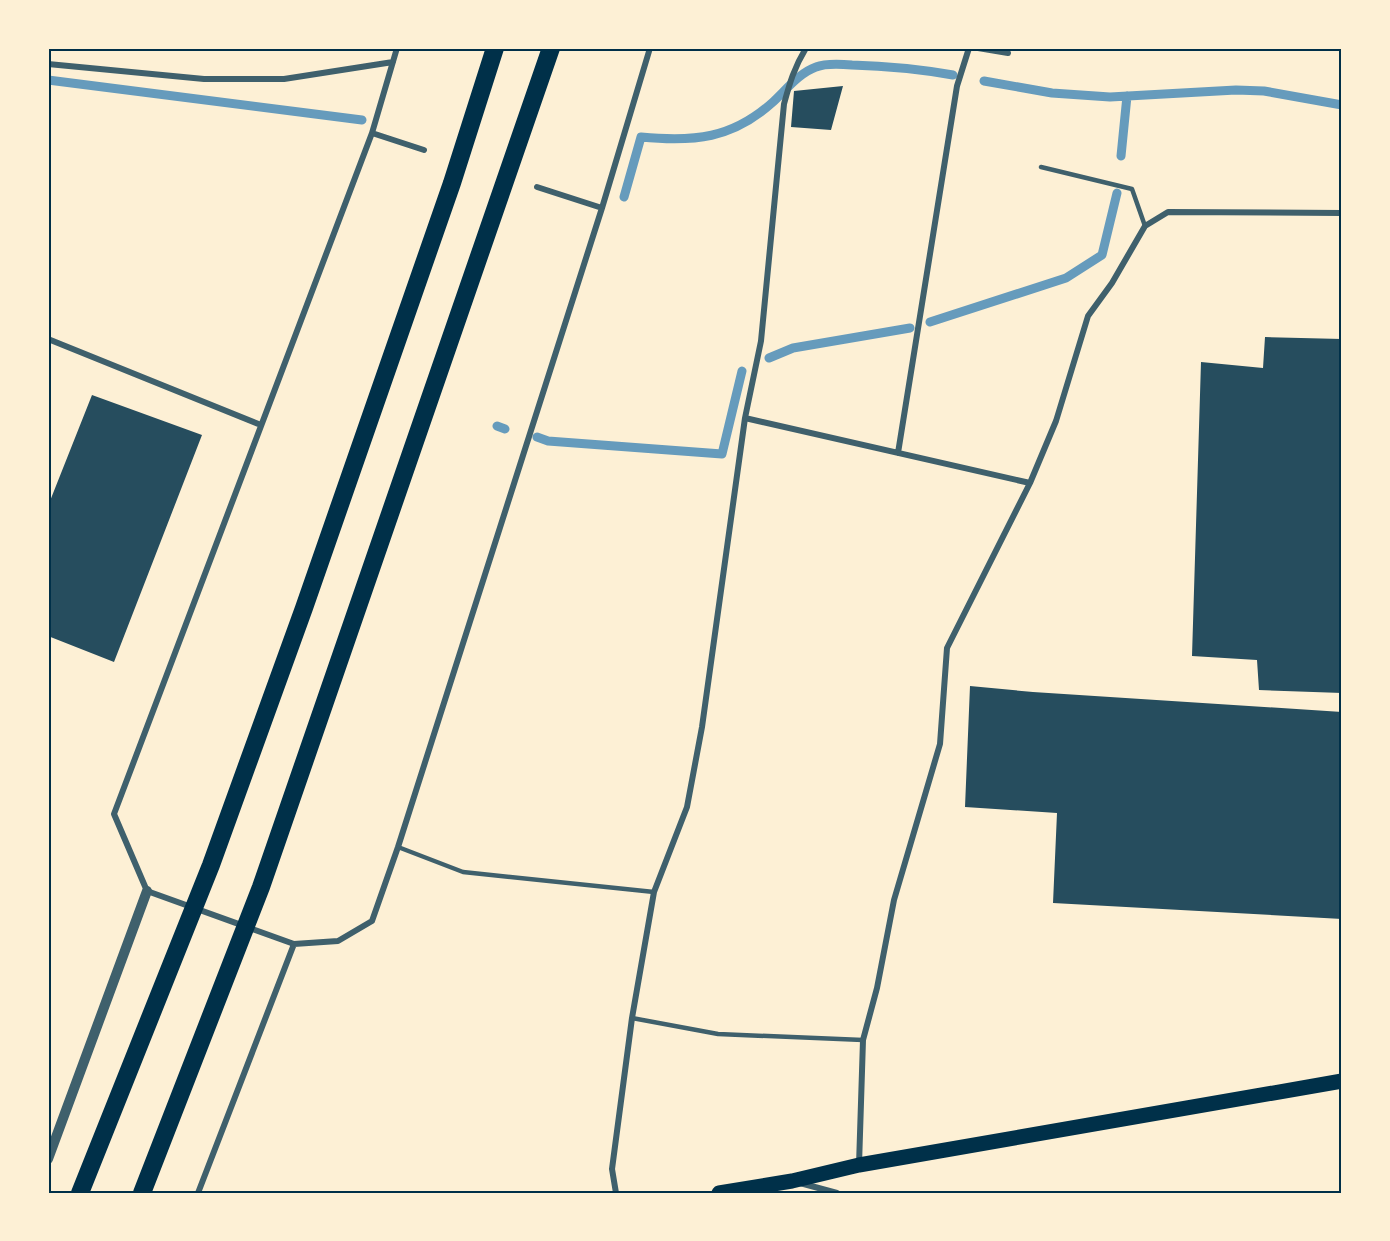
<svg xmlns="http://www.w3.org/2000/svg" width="1390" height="1241" font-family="Arial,sans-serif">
<rect width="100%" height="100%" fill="#fdf0d5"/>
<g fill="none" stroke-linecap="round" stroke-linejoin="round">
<path stroke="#669bbc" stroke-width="9" d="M48 80 362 120
M984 81 1052 93 1110 97 1236 90 1264 91 1342 105
M1121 156 1127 96
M624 197 641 137C694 142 732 139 773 102 786 90 799 73 816 67 826 63 841 64 852 65 887 66 919 69 953 75
M930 322 1066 278 1102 255 1117 193
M769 358 793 348 910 328
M497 426 505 429
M537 437 548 441 722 454 742 371"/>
</g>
<path fill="#264d5e" d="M843 86 831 130 791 127 794 91Z
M1265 337 1342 339V693L1259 690 1257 660 1192 656 1201 362 1263 368Z
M92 395 202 435 114 662 48 636V506Z
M970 686 1033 692 1342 712V919L1053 903 1057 813 965 807Z"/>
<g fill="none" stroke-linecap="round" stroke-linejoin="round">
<path stroke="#3f606c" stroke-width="4.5" d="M1041 167 1132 189 1145 226
M398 847 463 872 654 892
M632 1018 718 1034 863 1040"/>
<path stroke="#3f606c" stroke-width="6" d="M978 48 1008 53
M48 64 204 79H284L393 62
M372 133 424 150
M537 187 602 208
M48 339 261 425
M745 418 1030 483
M898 453 957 86 969 48
M294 944 147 891 114 814 372 133 397 48
M859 1165 863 1040 877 988 894 900 940 744 947 648 1030 483 1056 421 1088 316 1112 283 1145 226 1168 212 1342 213
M800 1183 837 1193
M198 1193 294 944 338 941 372 921 398 847 602 208 650 48
M616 1193 612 1169 632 1018 654 892 687 807 702 727 745 418 761 341 784 104C790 82 794 68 806 48H815"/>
<path stroke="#3f606c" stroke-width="10" d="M48 1159 147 891"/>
<path stroke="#003049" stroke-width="15" d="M719 1193 792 1181 859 1165 1342 1081"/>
<path stroke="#003049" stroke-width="18" d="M80 1193 211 865 304 608 452 183 495 48
M142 1193 261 887 551 48"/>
</g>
<rect width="1390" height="1241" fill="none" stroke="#fdf0d5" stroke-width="99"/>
<rect x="50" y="50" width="1290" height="1142" fill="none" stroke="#003049" stroke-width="2"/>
</svg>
